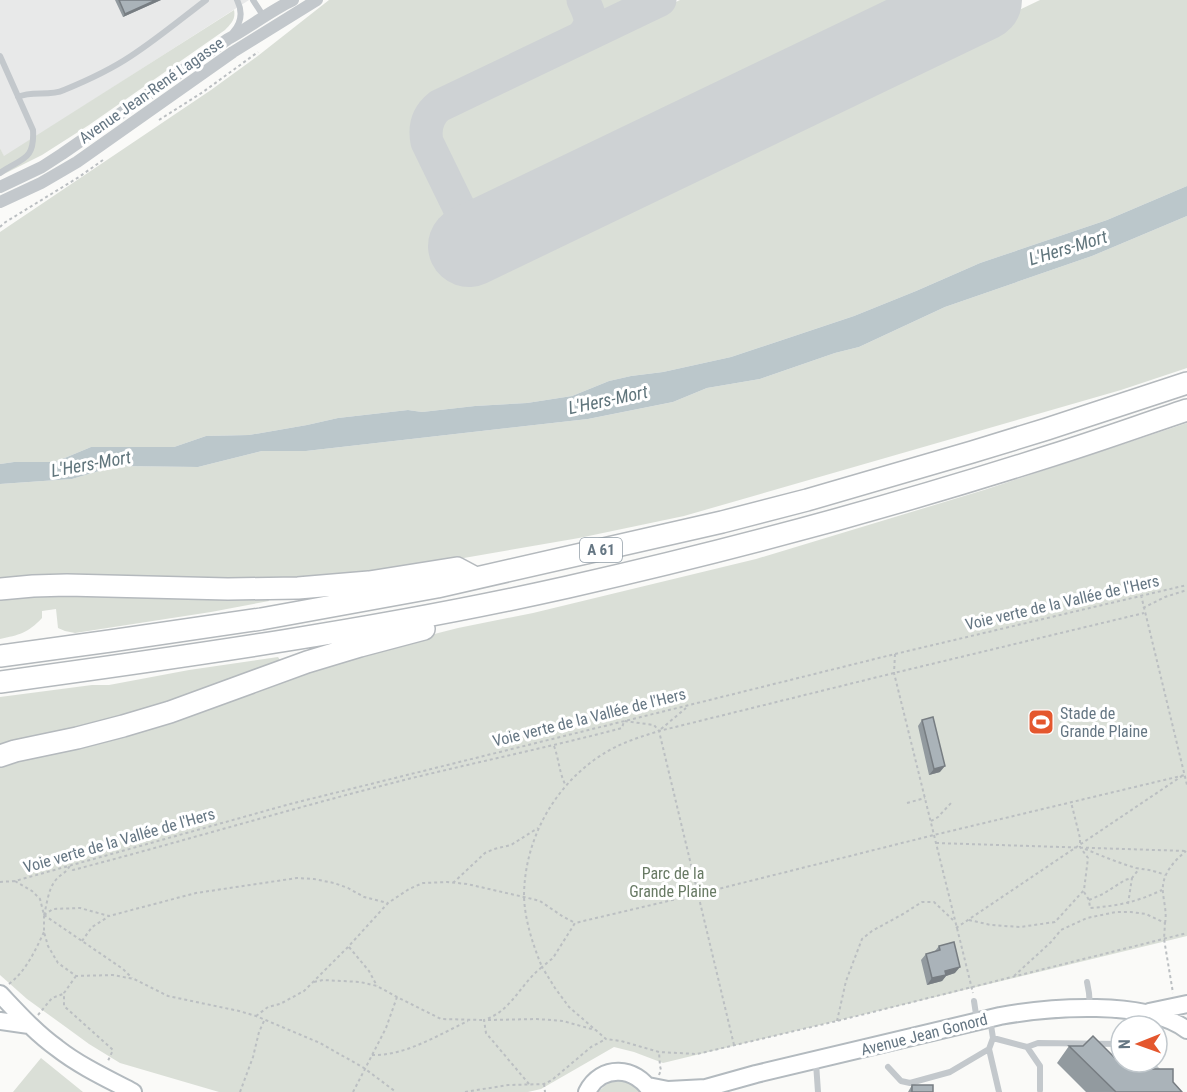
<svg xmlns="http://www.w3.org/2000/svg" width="1187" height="1092" font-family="'Roboto Condensed',sans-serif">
<rect width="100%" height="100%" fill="#fafaf8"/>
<path fill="#e8e9e9" d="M0 0H249L4 157 0 148Z"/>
<path fill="#dadfd7" d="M329 0H576L584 18 582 25 576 31 438 98C419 111 416 122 418 144L478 270 1040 0H1187V186L1107 220 980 263 916 291 854 316 731 357 663 372 631 376 609 381 572 396 527 403 475 406 422 412 408 410 338 418 307 425 249 435 206 436 174 447H91L55 462H14L0 464V232L211 90 259 55Z
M592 0H642L611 15 600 13Z
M680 0H919L495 204 475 203 465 197 437 143 433 133 435 123 441 116 452 108Z
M234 10C236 19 231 24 225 30L89 125 42 155 0 176V148L4 156Z
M1187 216V368L1121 390 684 516 579 538 377 573 255 581H0V484L72 479 116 466 198 467 262 451H306L588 419 673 402 707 388 760 379 835 353 859 347 945 307 1092 256Z
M1187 423V936L663 1063 634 1052 614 1047 541 1089 528 1092H219L120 1063 89 1044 63 1025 27 999 0 975V764L332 660 458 628 533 613 756 559 984 490Z
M54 595 268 598 269 601 211 612 75 633 65 631 58 628 56 609 42 611V618C28 633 19 635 0 639V600Z
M278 657 280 660 281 664 130 719 0 745V697L92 685H109L189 670Z
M41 1058 83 1092H13Z
M615 1080 631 1081 645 1092H598L608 1083Z"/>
<path fill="#bbc7cb" d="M1187 186V216L1092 256 945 307 859 347 835 353 760 379 707 388 673 402 588 419 306 451H262L198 467 116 466 72 479 0 484V464L14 462H55L91 447H174L206 436 249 435 307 425 338 418 408 410 422 412 475 406 527 403 572 396 609 381 631 376 663 372 731 357 854 316 916 291 980 263 1107 220Z"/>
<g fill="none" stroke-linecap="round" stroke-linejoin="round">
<path stroke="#ced2d4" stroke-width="33" d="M581 38C594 23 591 17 583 0
M502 230C486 232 474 232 464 218L427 142C424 127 428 115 439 106L660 0"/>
<path stroke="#ced2d4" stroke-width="82" d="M469 246 981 0"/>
<g stroke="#b3babf" stroke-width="20">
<path id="secondary" d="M0 994C18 1013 36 1033 57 1048 80 1066 108 1079 133 1092
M1149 1012 1187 1004
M0 1021 29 1025
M648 1086 668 1090 706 1088
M587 1092C601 1064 636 1066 651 1092
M697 1092 706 1088 756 1074 1000 1016C1049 1007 1146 999 1187 1030"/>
</g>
<g stroke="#b4b9bd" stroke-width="24">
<path id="highway" d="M0 589 33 586 67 585 228 589 298 588 369 582 457 568 472 576
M0 656 110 641 261 619 437 587 722 522 807 500 972 452 1047 429 1187 383
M0 682C190 656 381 629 568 587 732 550 894 506 1053 455 1098 441 1142 425 1187 410
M0 756 15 751 77 738 123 726 170 712 307 662 360 646 424 629"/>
</g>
<path stroke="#bbbfc2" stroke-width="2" stroke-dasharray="3 3" stroke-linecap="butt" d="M159 120 203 92 258 52
M0 227 4 223 79 177 103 160
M1141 595 1187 785
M1143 608 1165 597 1187 590
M895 654 894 673 973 993
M661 729 686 708
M554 746C559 759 559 773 566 786
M907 803 925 798
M931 821 938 817 952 802
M936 843 1187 851
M1085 849C1102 856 1119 863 1136 868 1148 870 1153 870 1165 875
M15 881 32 891 40 899 44 915V932L48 946 58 963 76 976 113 975 134 979 168 996 239 1011 256 1016 320 1043 364 1068 396 1092
M0 882 15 881 290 804 895 654 1187 585
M453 883 485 853 494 849 511 845 538 828
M1084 892 1089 900 1090 908C1117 906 1137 902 1162 890
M1089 900 1103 894 1125 880 1132 878 1139 869
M1128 904 1132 878
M44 915C47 904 48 890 55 881 59 875 66 873 69 867L73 870C184 841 293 808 404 780 477 762 550 747 622 728L624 721 654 725 659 731 698 894 934 835 1185 775
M44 915 53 909 80 908 109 916 196 893 297 878 314 879 334 883 348 888 364 897 388 903
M44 915 123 969 132 978
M969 920 991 925 1020 927 1055 922 1084 890 1088 858 1080 847V838L1071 802
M1165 923C1167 913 1164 903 1163 893 1161 875 1173 862 1186 851
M956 928 1182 776
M82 941 92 927 108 917
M349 947 369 971 377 986
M76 976 64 993V1006L113 1050 107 1063
M1014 976 1051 942 1061 930 1087 918 1116 912H1131L1146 914 1165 923 1164 939 1173 993
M314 982 323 980 360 982 377 986 397 997 441 1019 482 1020
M9 984C26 971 35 951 44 932
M38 1015 52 998 63 994
M256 1016 268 1007 280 1004 304 991 348 947 388 903 409 889 423 883 447 882 467 884 524 897 540 901 562 916 575 923
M488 1020 537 1019 563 1021 595 1030
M837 1021 846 981 862 939 872 931 903 914 922 902H934L953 920
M734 1045 698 894 575 923 553 958 542 967 555 988 569 1007 606 1039 621 1041 659 1052 697 1054 837 1021 1187 933
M372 1055C405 1056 438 1035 468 1021
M659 1075 661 1070 660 1066 659 1052
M529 1084 486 1033 484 1020C512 1011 520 984 542 967 533 945 525 921 524 897 524 839 555 784 603 754 620 743 640 737 659 731L894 673 1144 613
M544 1084 545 1092
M240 1092 253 1057 259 1032 264 1021
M353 1092 386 1028 397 997
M465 1092 508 1085 544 1084 552 1080 591 1047 606 1039"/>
<path stroke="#c3c8cc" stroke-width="6" d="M253 0 264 17
M233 32C242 22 243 12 237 0
M0 56 33 130C35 162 20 158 0 173
M18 97C32 90 49 97 64 90 86 81 110 70 131 56 157 39 181 19 206 0
M1087 982 1089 993 1090 1008
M974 1001 977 1021
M993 1038 1027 1047 1040 1066V1090
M1027 1047 1038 1043 1121 1044
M989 1049 999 1092
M1149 1062 1160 1073
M816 1063 818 1092
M888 1067 901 1081 910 1083 950 1072 989 1049 993 1038 990 1019"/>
<path stroke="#c3c8cc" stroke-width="12" d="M0 187 42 167 62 154 228 39C250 27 270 11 293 0
M0 202 41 183 77 162 233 52 317 0"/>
<use href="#secondary" stroke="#fff" stroke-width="16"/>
<use href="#highway" stroke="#fff" stroke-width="21"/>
</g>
<path fill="#929a9f" d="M115 0H161L123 17Z
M922 720 940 772 929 775 918 726Z
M939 946 955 973 946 976 942 981 927 985 921 960 926 954 935 951Z
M1069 1046 1132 1069 1173 1082 1182 1092H1086L1057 1063Z
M912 1085 933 1092H908Z"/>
<path fill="#777d82" d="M156 0H161L123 17 125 14Z
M945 766 940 772 929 775 934 769Z
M960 967 955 973 946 976 942 981 927 985 932 978 945 971Z"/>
<path fill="#aab3b9" stroke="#777d82" stroke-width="1.5" d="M119 0H156L125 14Z
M933 717 945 766 934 769 922 720Z
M954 942 960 967 945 971 946 975 932 978 926 954 940 950 939 946Z
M1093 1036 1122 1065 1125 1062H1132V1069H1173V1082L1182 1092H1116L1069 1046H1083Z
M912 1085H933V1092H912Z"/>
<defs>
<g id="stadium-square" transform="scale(1.35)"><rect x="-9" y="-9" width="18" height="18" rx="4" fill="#e4572e" stroke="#fff"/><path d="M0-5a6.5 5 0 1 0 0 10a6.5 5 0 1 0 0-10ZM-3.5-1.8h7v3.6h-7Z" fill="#fff"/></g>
</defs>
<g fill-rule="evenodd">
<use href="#stadium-square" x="1041" y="722"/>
</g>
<g text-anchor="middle" stroke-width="6" stroke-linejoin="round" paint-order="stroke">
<rect fill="#fff" stroke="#939fa8" stroke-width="1.5" x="580" y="538" width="42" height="24" rx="4.5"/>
<g font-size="15" font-weight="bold" fill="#657683">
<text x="601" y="555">A 61</text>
</g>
<g font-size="16" fill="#657683" stroke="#fff">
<text transform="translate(151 90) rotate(-35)" y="6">Avenue Jean-René Lagasse</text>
<text transform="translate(1062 602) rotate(-13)" y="6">Voie verte de la Vallée de l'Hers</text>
<text transform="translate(589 717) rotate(-14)" y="6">Voie verte de la Vallée de l'Hers</text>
<text transform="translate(119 840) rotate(-16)" y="6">Voie verte de la Vallée de l'Hers</text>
<text transform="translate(924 1034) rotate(-14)" y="6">Avenue Jean Gonord</text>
</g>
<g font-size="16" fill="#657683" stroke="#fff" text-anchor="start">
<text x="1060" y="719">Stade de<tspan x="1060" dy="18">Grande Plaine</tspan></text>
</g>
<g font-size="16" fill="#687a64" stroke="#fff">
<text x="673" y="879">Parc de la<tspan x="673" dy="18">Grande Plaine</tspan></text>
</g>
<g font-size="18" font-style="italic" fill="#60757c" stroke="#fff">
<text transform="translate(1068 248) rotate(-17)" y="6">L'Hers-Mort</text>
<text transform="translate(608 400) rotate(-12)" y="6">L'Hers-Mort</text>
<text transform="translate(91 464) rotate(-10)" y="6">L'Hers-Mort</text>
</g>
</g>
<g transform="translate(1139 1044) rotate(269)"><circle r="28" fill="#ffffff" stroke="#c1c8cd" stroke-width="1.5"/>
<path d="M0-4.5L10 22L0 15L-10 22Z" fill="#e4572e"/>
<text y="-9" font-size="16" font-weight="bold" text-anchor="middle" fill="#657683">N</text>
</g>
</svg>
